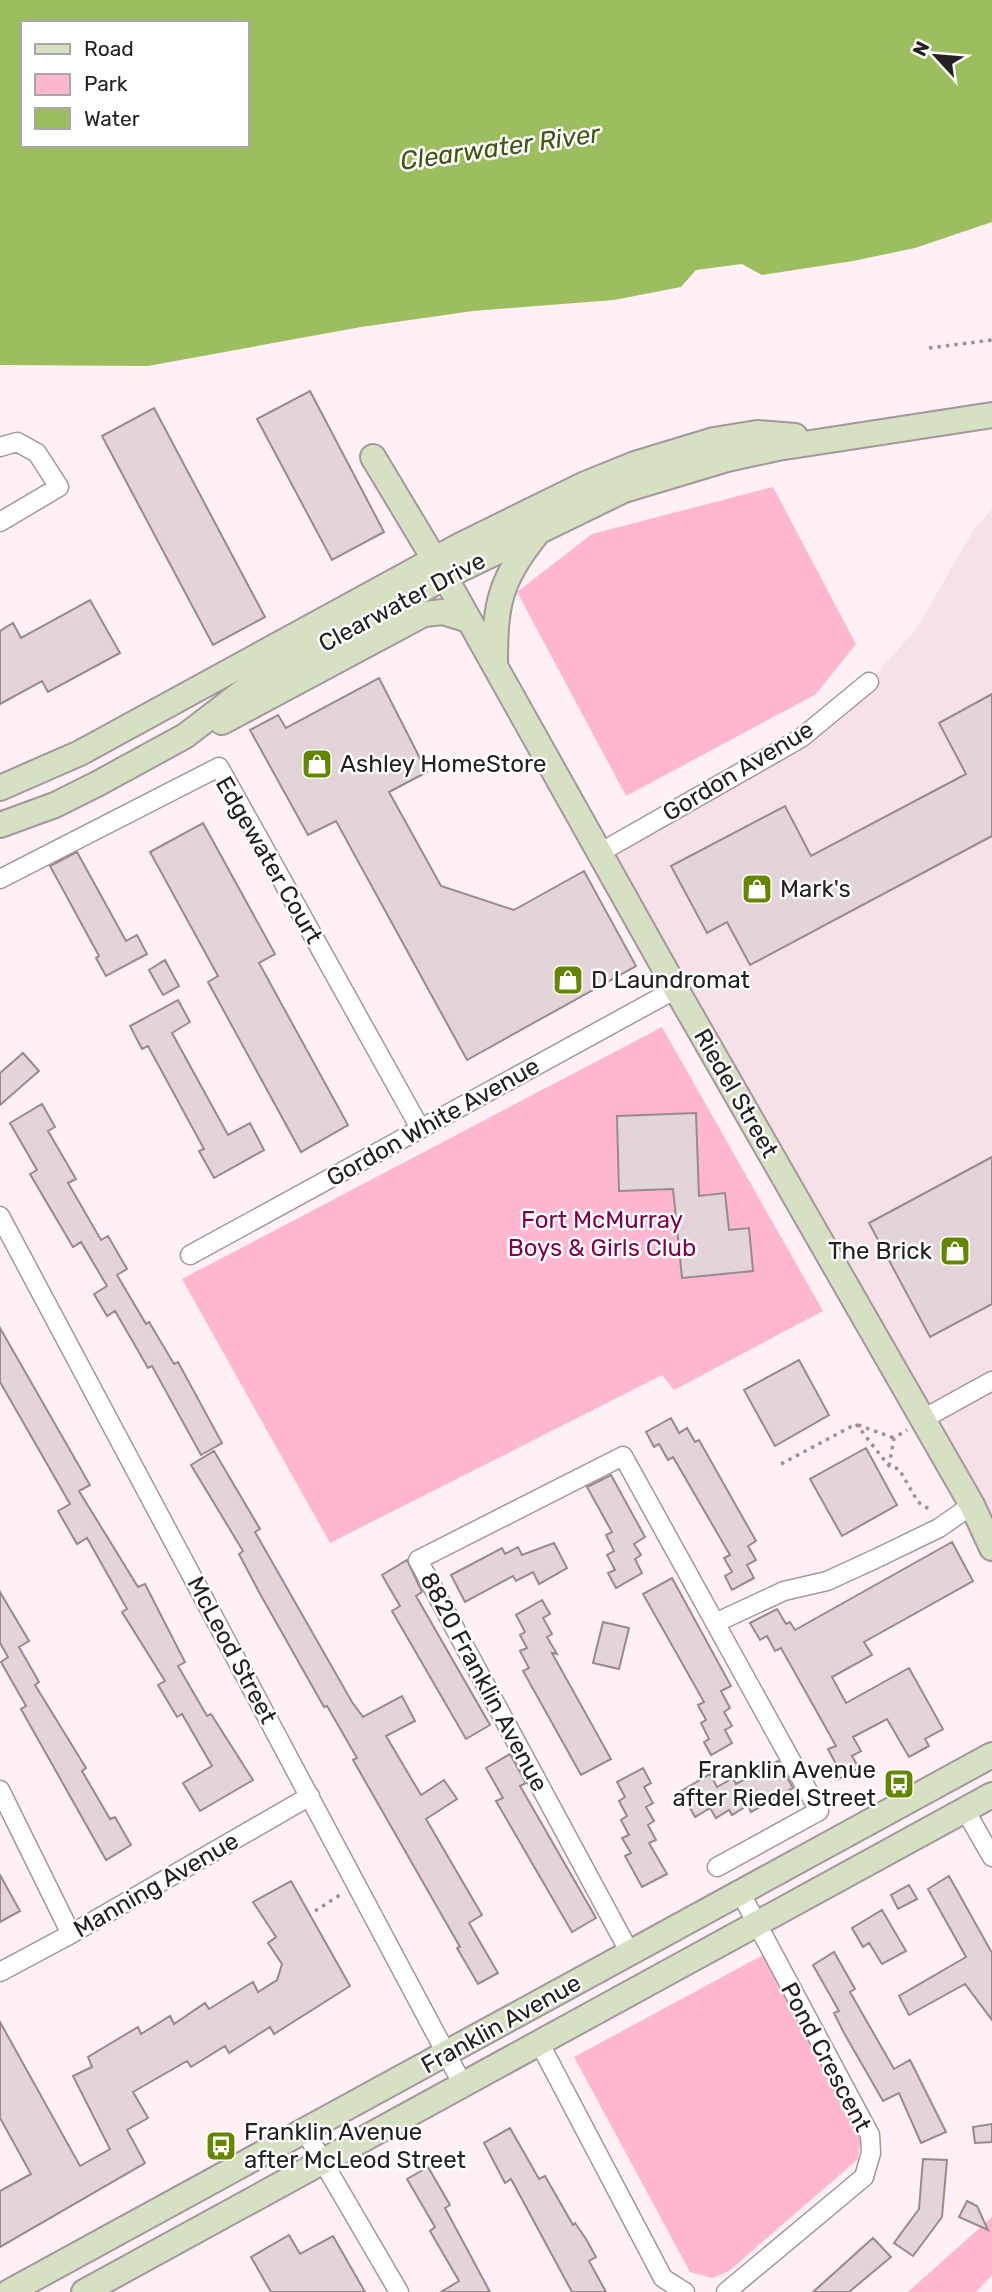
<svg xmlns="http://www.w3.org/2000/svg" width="992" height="2292" font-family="Rubik,sans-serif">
<rect width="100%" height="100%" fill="#fef0f5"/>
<path fill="#f7e1e8" d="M992 509V1548L601 852 801 738 869 682 916 629 973 531Z"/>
<path fill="#feb6d1" d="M773 487 856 644 816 694 626 796 517 592 592 534Z
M662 1027 823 1311 674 1390 662 1375 330 1543 182 1279Z
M763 1955 861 2136 858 2159 729 2271 712 2278 690 2272 574 2057Z
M992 2217V2275L976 2292H908Z"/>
<path fill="#9cbe5e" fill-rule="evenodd" d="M0 0H992V222L915 248 853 261 762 275 742 264 696 270 681 287 614 300 473 311 361 327 148 366 0 365ZM23 23H247V145H23Z"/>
<path fill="#e2d4d8" stroke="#978a8e" stroke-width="2" d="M310 391 384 532 332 560 257 419Z
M154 408 265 617 213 645 102 436Z
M90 600 120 653 48 692 42 681 0 704V631L13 623 21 638Z
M379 678 427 772 389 792 441 886 514 910 584 871 636 966 467 1060 336 821 308 835 250 730 278 715 286 728Z
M992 694V836L750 965 727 922 707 933 671 866 785 806 811 856 966 774 939 723Z
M203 823 275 954 259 963 348 1125 301 1152 208 982 218 976 150 852Z
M77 852 126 941 137 935 147 954 106 976 96 958 99 956 50 866Z
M165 960 179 986 163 995 149 970Z
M178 1000 190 1022 172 1033 228 1135 250 1123 264 1150 214 1178 199 1151 204 1149 148 1046 142 1049 130 1026Z
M23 1053 39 1071 0 1105V1073Z
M42 1104 55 1127 48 1131 76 1179 68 1183 101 1240 108 1236 127 1269 117 1275 146 1324 149 1322 174 1364 178 1362 222 1443 201 1455 152 1366 148 1368 115 1311 107 1316 94 1294 107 1286 81 1242 73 1247 30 1174 37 1170 10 1123Z
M696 1113 699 1196 725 1193 729 1230 749 1228 753 1271 682 1278 673 1189 619 1191 617 1116Z
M992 1157V1304L930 1337 869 1223Z
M0 1328 90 1485 79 1491 138 1587 145 1584 185 1662 178 1666 207 1716 211 1714 253 1780 200 1811 183 1783 212 1766 182 1714 177 1717 158 1685 165 1681 122 1612 127 1609 87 1538 77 1544 58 1511 70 1504 0 1382Z
M799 1360 829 1415 775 1446 744 1390Z
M671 1418 679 1433 687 1428 695 1442 699 1440 756 1541 748 1546 756 1560 747 1565 754 1578 732 1590 725 1576 732 1572 724 1558 730 1555 673 1457 668 1460 659 1444 654 1447 646 1432Z
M866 1448 897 1505 842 1536 810 1479Z
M214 1451 260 1529 255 1532 352 1702 363 1717 402 1696 415 1721 386 1736 421 1795 444 1780 457 1799 426 1819 482 1915 469 1923 498 1973 478 1984 457 1948 460 1947 353 1760 357 1758 327 1706 324 1707 259 1592 239 1554 243 1551 191 1465Z
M611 1475 645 1537 634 1544 641 1555 635 1559 642 1573 616 1588 608 1573 615 1570 607 1555 614 1551 606 1535 612 1532 587 1487Z
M952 1542 973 1581 864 1642 872 1655 832 1677 846 1703 909 1668 943 1729 925 1739 929 1746 909 1757 887 1719 853 1737 861 1751 852 1756 859 1768 837 1780 830 1767 836 1764 828 1749 836 1746 781 1648 775 1651 767 1636 760 1640 750 1623 777 1609 786 1624 790 1622 795 1630Z
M554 1543 567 1568 539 1584 533 1572 516 1581 513 1576 465 1602 451 1575 502 1548 505 1554 518 1547 522 1555Z
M407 1560 422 1592 416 1596 490 1725 466 1739 392 1611 400 1606 382 1575Z
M672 1578 731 1686 721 1691 730 1708 724 1712 732 1726 725 1730 732 1743 711 1755 704 1742 709 1739 701 1723 706 1720 698 1705 704 1702 643 1594Z
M0 1592 29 1641 19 1647 39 1682 35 1685 86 1768 82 1771 110 1819 115 1817 131 1845 106 1860 21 1709 26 1706 1 1662 8 1657 0 1643Z
M542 1600 550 1614 543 1618 552 1634 547 1637 557 1654 552 1653 611 1759 581 1775 523 1671 529 1668 520 1651 527 1648 520 1635 525 1632 516 1615Z
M603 1622 629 1628 619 1669 593 1663Z
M510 1754 526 1783 520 1786 596 1918 572 1932 496 1801 503 1798 486 1768Z
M778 1761 793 1788 751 1812 748 1805 732 1815 729 1810 716 1818 710 1808 695 1817 681 1791 710 1774 717 1787 733 1778 736 1784Z
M643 1768 651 1783 644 1787 653 1803 646 1807 654 1821 648 1825 656 1840 649 1843 667 1874 642 1887 625 1856 631 1853 622 1838 629 1835 621 1820 627 1816 619 1801 625 1797 617 1782Z
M0 1875 20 1911 0 1922Z
M949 1876 992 1953V2020L965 1984 909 2015 899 1996 966 1957 928 1889Z
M291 1881 350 1986 274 2034 270 2027 229 2053 225 2046 191 2067 187 2061 133 2092 148 2118 127 2130 145 2163 0 2247V2191L31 2174 0 2118V2022L80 2166 110 2149 73 2076 92 2067 88 2057 138 2027 141 2034 170 2016 174 2024 205 2003 209 2009 253 1982 258 1992 277 1980 282 1964 268 1943 276 1937 253 1902Z
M909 1885 917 1899 898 1909 891 1895Z
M882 1910 906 1951 882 1964 869 1943 863 1947 852 1928Z
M834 1952 855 1989 850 1992 894 2069 910 2060 946 2132 921 2143 899 2093 883 2101 844 2033 834 2013 839 2011 813 1965Z
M992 2124V2142L975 2143 973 2127Z
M510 2128 539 2179 545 2176 573 2225 575 2223 586 2239 596 2257 589 2261 606 2292H572L511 2179 505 2183 484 2143Z
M923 2159 947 2160 942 2217 913 2256 894 2243 919 2209Z
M428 2167 450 2205 445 2208 490 2292H441L459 2281 430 2231 435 2227 407 2179Z
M967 2201 977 2206 988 2230 959 2217Z
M289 2235 300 2254 333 2236 365 2292H271L251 2257Z
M873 2238 891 2257 849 2292H813Z"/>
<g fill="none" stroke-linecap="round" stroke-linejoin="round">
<g stroke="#a4979b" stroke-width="21">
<path id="street" d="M0 447 17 442 37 453 59 487 0 522
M601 852 801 738 869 682
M0 879 219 767 420 1128
M0 1216 463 2085
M190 1255 676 989
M923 1419 992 1381
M715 1623 784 1591 827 1581 875 1559 939 1528 972 1505
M0 1790 71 1934
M965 1810 992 1857
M630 1953 418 1560 623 1456 819 1811 717 1867
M0 1972 71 1934 310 1796
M540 2044 663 2278 685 2292
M305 2131 399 2292
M726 2292 864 2177 871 2153 870 2135 740 1892"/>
</g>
<g stroke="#a4979b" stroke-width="28">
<path id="secondary" d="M373 457 445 577 676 989 972 1505 992 1548
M495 666C495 607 498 582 536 535
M222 722 424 614 443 612 469 620
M0 788 80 753 459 546 583 485 635 464 714 440 757 433 795 436
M0 825 55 805 97 784 185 736 253 684 445 577 624 490 727 459 778 448 992 415
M9 2292 992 1755
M84 2292 992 1795"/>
</g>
<path stroke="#9c9296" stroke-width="3.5" stroke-dasharray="3.5 5" stroke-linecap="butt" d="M929 348 992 340
M858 1425 894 1438
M781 1464 856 1424 889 1466 899 1469 918 1502 932 1511
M889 1466 894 1438 907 1430
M315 1911 343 1893"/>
<use href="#street" stroke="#fff" stroke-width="18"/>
<use href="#secondary" stroke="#d6e0c3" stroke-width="24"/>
</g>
<defs>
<g id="shop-square" transform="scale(1.575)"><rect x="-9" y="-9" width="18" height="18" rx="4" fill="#648601" stroke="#fff"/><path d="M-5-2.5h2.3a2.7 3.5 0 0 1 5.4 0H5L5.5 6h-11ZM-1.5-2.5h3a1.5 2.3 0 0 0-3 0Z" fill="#fff"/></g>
<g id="bus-square" transform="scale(1.575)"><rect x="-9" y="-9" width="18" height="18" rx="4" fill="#648601" stroke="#fff"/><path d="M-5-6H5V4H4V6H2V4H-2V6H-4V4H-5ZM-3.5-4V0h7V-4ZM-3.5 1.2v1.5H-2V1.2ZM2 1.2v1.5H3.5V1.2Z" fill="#fff"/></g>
</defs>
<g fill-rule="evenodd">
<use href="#shop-square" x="317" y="764"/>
<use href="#shop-square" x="757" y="889"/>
<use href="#shop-square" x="568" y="980"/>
<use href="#shop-square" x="955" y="1251"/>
<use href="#bus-square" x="899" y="1784"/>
<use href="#bus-square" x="221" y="2146"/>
</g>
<g text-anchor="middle" stroke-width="5" stroke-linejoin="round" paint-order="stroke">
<g font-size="24" fill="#252022" stroke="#fff">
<text transform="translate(402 602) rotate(-28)" y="8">Clearwater Drive</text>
<text transform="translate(738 771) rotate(-31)" y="8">Gordon Avenue</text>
<text transform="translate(269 860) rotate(60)" y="8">Edgewater Court</text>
<text transform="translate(736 1093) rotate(60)" y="8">Riedel Street</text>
<text transform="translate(433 1122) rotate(-29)" y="8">Gordon White Avenue</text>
<text transform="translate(232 1650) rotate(62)" y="8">McLeod Street</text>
<text transform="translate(484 1682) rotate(62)" y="8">8820 Franklin Avenue</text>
<text transform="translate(156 1885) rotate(-30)" y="8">Manning Avenue</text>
<text transform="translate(501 2024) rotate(-29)" y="8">Franklin Avenue</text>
<text transform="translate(826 2057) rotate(62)" y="8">Pond Crescent</text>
</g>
<g font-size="24" fill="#252022" stroke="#fff" text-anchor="start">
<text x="340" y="772">Ashley HomeStore</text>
<text x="780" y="897">Mark's</text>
<text x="591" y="988">D Laundromat</text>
<text x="932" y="1259" text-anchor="end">The Brick</text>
<text x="876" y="1778" text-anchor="end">Franklin Avenue<tspan x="876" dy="28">after Riedel Street</tspan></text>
<text x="244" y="2140">Franklin Avenue<tspan x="244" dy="28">after McLeod Street</tspan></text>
</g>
<g font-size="24" fill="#7f0149" stroke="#fff">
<text x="602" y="1228">Fort McMurray<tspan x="602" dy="28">Boys &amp; Girls Club</tspan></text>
</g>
<g font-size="26" font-style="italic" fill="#405610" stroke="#fff">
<text transform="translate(500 147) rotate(-8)" y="9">Clearwater River</text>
</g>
</g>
<rect x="21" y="21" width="228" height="126" fill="#ffffff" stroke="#a8a6a7" stroke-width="2"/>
<rect x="35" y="44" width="35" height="10" fill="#d6e0c3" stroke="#a8a6a7" stroke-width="2"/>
<text x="84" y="56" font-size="21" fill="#252022">Road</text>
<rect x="35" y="74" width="35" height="21" fill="#feb6d1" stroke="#a8a6a7" stroke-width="2"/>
<text x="84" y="91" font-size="21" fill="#252022">Park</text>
<rect x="35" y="108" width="35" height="21" fill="#9cbe5e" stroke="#a8a6a7" stroke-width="2"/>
<text x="84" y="126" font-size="21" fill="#252022">Water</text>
<g transform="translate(936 56) rotate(296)" stroke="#ffffff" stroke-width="5" paint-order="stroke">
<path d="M0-5L12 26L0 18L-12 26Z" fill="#252022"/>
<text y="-10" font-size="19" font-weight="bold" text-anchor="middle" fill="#252022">N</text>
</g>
</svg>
